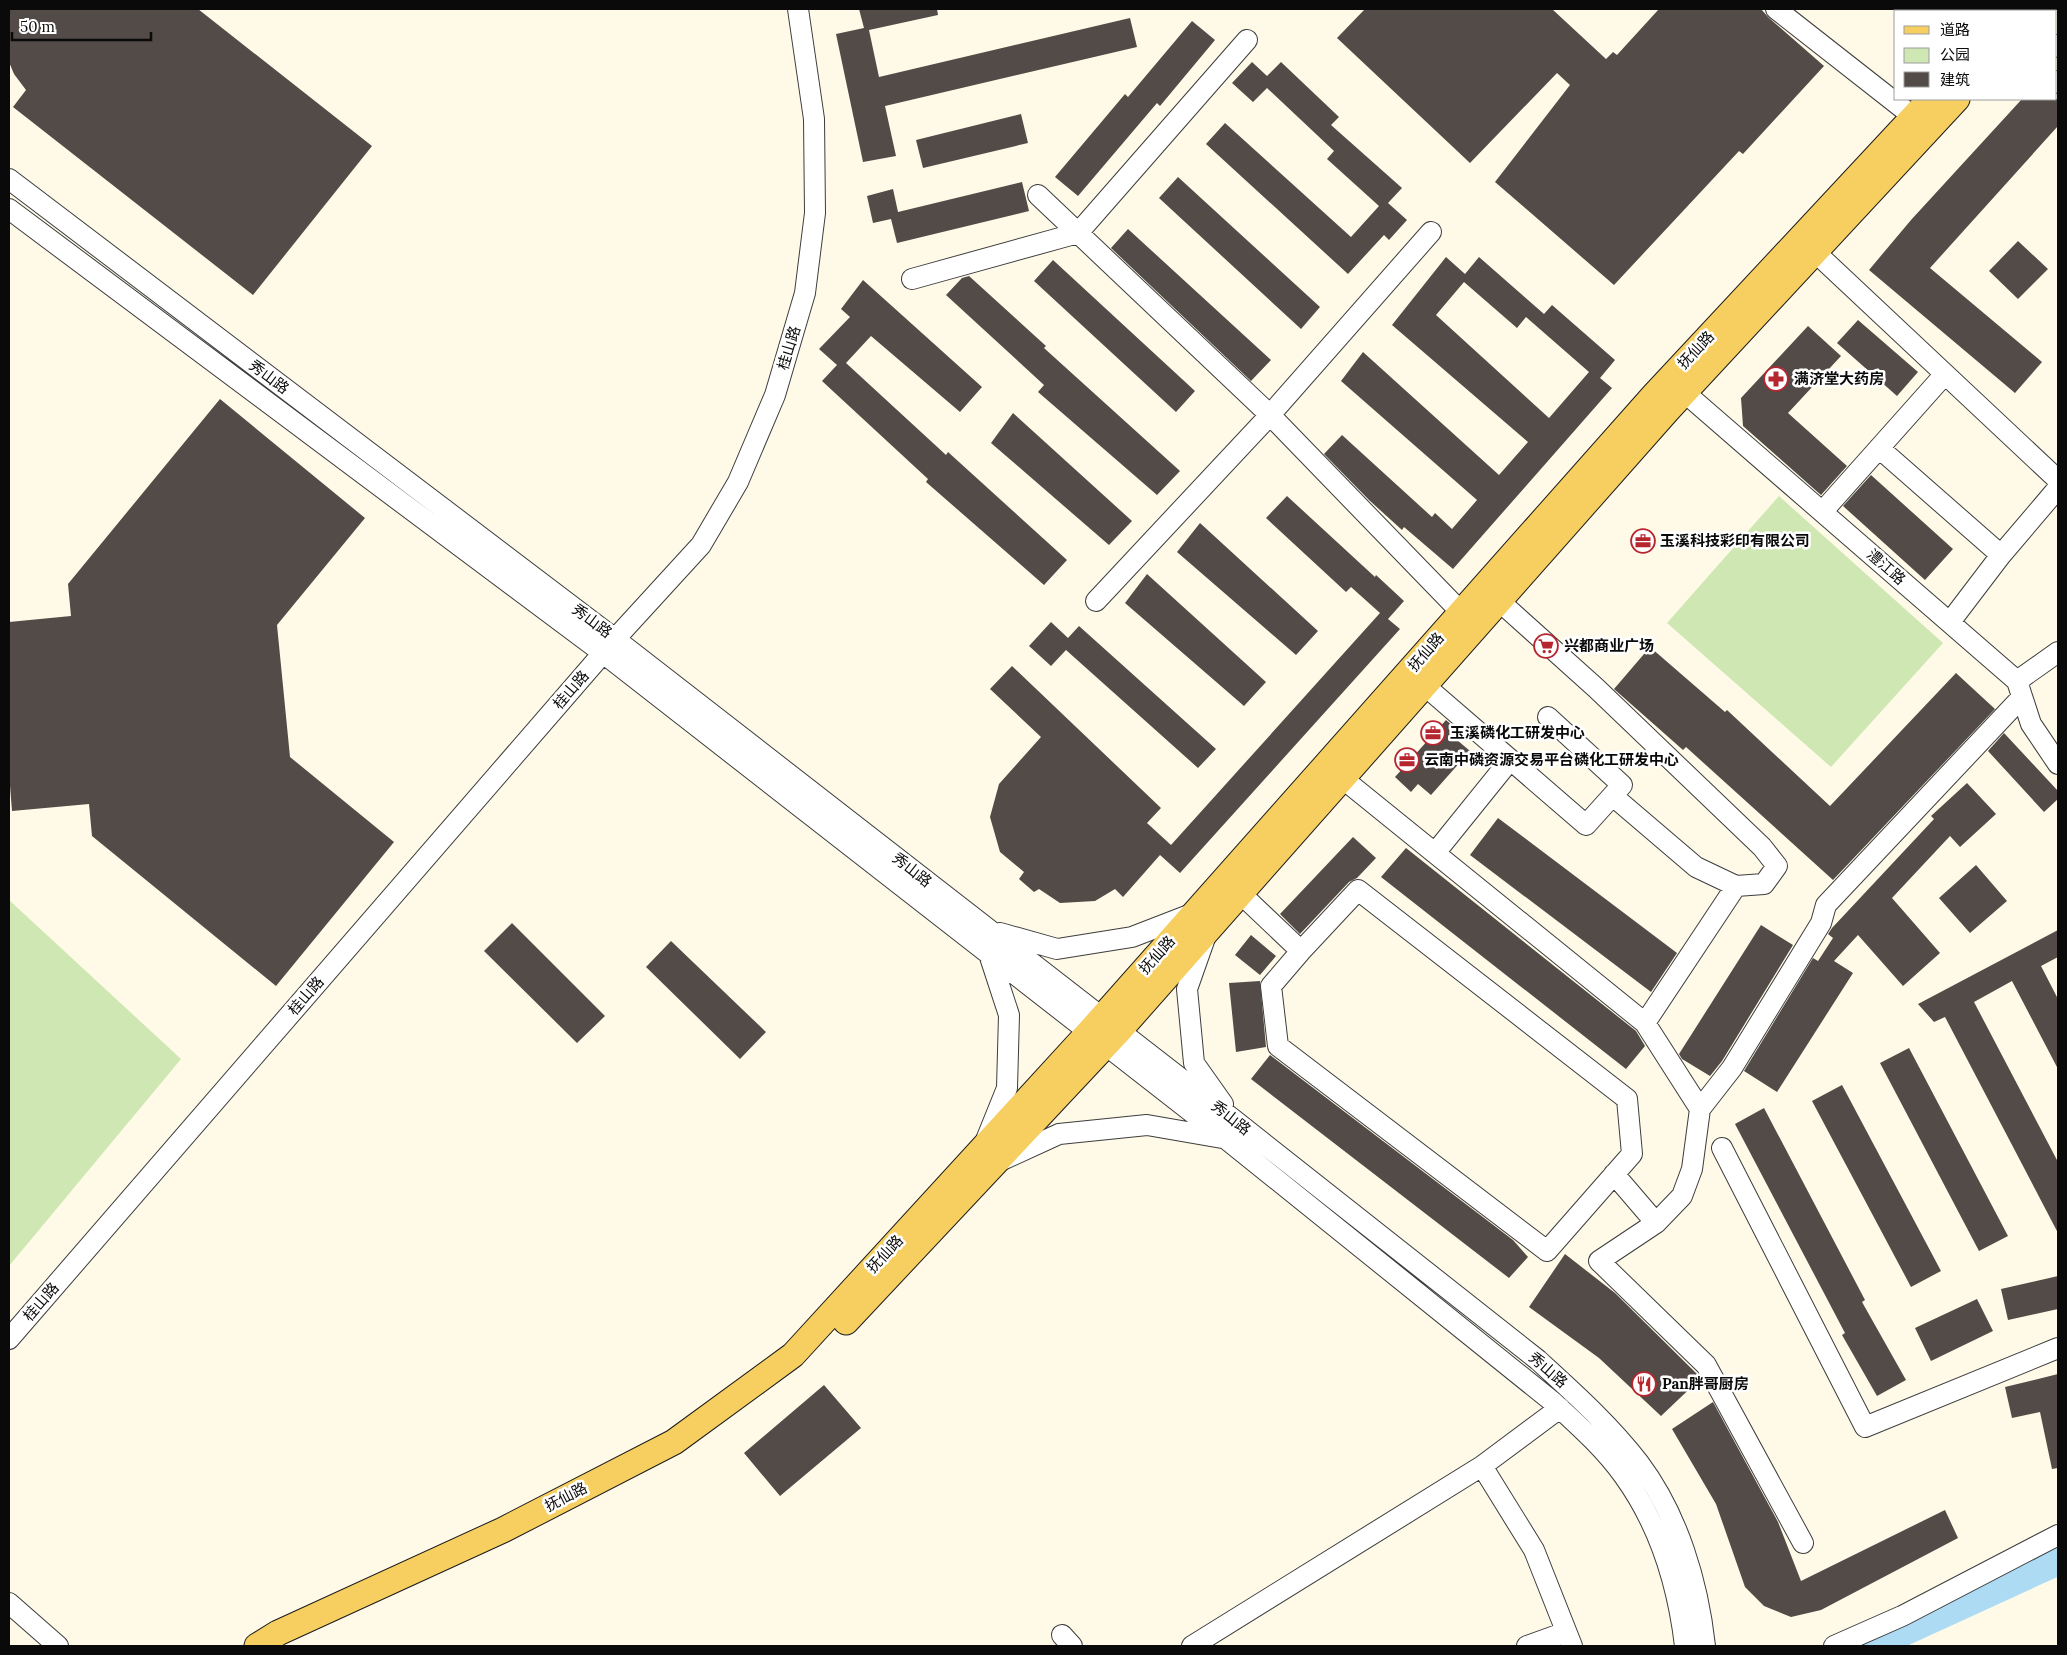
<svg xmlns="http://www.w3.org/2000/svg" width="2067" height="1655" font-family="Lora,'Noto Sans SC',serif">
<rect width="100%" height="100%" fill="#fffae7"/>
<path fill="#cfe7b3" d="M1779 496 1943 643 1831 767 1667 623Z
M9 900 181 1059 9 1266Z"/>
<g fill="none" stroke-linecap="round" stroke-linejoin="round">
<path stroke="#aedbf4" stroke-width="34" d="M1866 1646 2058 1558"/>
</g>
<path fill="#524b47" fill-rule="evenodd" d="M9 9H198L372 146 253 295 13 107 26 90 14 74 9 62Z
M859 9H937L938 15 869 30 879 77 1130 18 1137 47 885 106 896 156 863 162 836 34 864 28Z
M1365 9H1552L1606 59 1613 52 1617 55 1659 9H1761L1769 18 1824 66 1743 154 1739 151 1614 285 1495 182 1570 85 1557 73 1470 163 1337 38Z
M1192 21 1215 40 1160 106 1157 103 1078 196 1055 177 1125 94 1128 97Z
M1252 62 1267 76 1281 62 1339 117 1331 125 1402 188 1388 203 1407 220 1389 240 1384 235 1348 274 1206 144 1225 123 1351 237 1379 206 1327 159 1334 151 1267 88 1253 102 1232 83Z
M2022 99H2058V126L1930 268 2042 362 2015 393 1869 270 1911 220Z
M1021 114 1028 143 923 168 916 140Z
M1178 177 1320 307 1301 329 1159 198Z
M1022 182 1029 211 897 243 891 219 873 223 867 196 893 189 898 212Z
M1128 229 1271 360 1251 381 1111 248Z
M2018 241 2048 269 2018 299 1989 271Z
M1446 257 1465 274 1479 257 1544 314 1552 305 1615 360 1600 378 1612 388 1453 569 1404 527 1402 530 1369 500 1324 454 1342 435 1432 517 1435 513 1452 529 1477 500 1341 381 1363 352 1499 475 1528 442 1392 325ZM1464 282 1517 328 1526 317 1589 372 1549 418 1436 315Z
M1053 260 1195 391 1176 412 1034 281Z
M969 276 1046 346 1044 348 1180 471 1157 495 1038 392 1044 385 946 295 962 278Z
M863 280 982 387 960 412 871 336 846 363 946 455 948 452 1067 560 1044 585 926 482 928 479 822 381 837 365 819 349 850 317 841 309Z
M1858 320 1918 372 1897 396 1837 343Z
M1808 326 1841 356 1788 413 1847 466 1821 495 1743 426 1741 398Z
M220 399 365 518 277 625 290 757 394 842 276 986 92 836 89 804 12 811 9 773V622L71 616 68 584Z
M1013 413 1132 521 1109 545 991 443Z
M1871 475 1953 549 1925 580 1843 506Z
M1287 496 1375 577 1376 575 1404 601 1388 619 1400 629 1180 873 1160 855 1123 897 1115 889 1095 901 1060 903 1039 889 1034 892 1019 879 1024 872 1000 852 990 817 999 784 1041 737 990 689 1012 666 1161 808 1147 823 1171 845 1380 613 1351 587 1346 592 1266 518Z
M1200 523 1318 631 1296 655 1177 552Z
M1147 574 1266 682 1244 706 1125 603Z
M1051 622 1068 638 1079 626 1216 749 1198 768 1066 650 1051 666 1029 646Z
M1650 647 1725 712 1727 710 1830 806 1956 673 1995 709 1833 880 1686 747 1683 750 1614 689Z
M1446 720 1462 734 1457 740 1470 751 1431 795 1418 784 1411 792 1395 777Z
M2004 733 2058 791V799L2044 812 1988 751Z
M1967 783 1996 814 1960 847 1950 836 1892 898 1940 953 1903 986 1858 935 1834 961 1853 973 1777 1092 1744 1071 1813 958 1818 961 1833 938 1828 934 1832 928 1934 819 1931 816Z
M1498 818 1677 953 1651 992 1470 855Z
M1353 837 1376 858 1357 878 1349 882 1300 934 1280 914Z
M1406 848 1636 1031 1645 1046 1626 1069 1381 877Z
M1976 865 2007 901 1970 933 1939 898Z
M512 923 605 1016 577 1043 484 951Z
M1761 925 1793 945 1722 1061 1710 1076 1682 1059 1679 1054Z
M2058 930V957L2041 966 2058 999V1069L2012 981 1974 1002 2058 1162V1233L1945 1017 1934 1022 1918 1004Z
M1251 935 1276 956 1260 975 1235 955Z
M671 941 766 1032 740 1059 646 967Z
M1260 981 1266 1047 1236 1052 1229 983Z
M1909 1048 2008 1236 1979 1251 1880 1063Z
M1270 1055 1513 1240 1528 1257 1509 1278 1251 1079Z
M1842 1085 1941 1271 1911 1287 1812 1101Z
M1764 1108 1865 1300 1862 1302 1906 1380 1877 1396 1842 1335 1845 1333 1735 1124Z
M1565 1254 1615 1293 1698 1375 1700 1379 1661 1416 1599 1358 1529 1307Z
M2058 1276V1309L2008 1320 2001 1289Z
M1977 1299 1993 1331 1931 1361 1915 1328Z
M2058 1374V1468L2052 1469 2040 1412 2012 1418 2005 1387Z
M824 1385 861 1428 780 1496 744 1453Z
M1713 1402 1778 1522 1801 1581 1945 1510 1958 1538 1821 1610 1791 1617 1764 1606 1745 1587 1716 1504 1672 1429Z"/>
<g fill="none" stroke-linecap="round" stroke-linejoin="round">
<g stroke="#3d3d3d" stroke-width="22">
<path id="minor" d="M1776 9 1924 125
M2056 45 2058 47
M2056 81 2058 83
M9 179 615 639 1234 1120 1538 1360C1573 1392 1610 1425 1639 1463 1678 1515 1698 1582 1705 1646
M1038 195 1270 415 1461 612
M9 209 603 653 1225 1138 1553 1402C1578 1425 1604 1448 1624 1476 1660 1526 1678 1586 1685 1646
M1815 252 2058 480
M912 279 1078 233 1247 40
M1684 392 2017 681 2031 724 2058 764
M1879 448 2001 555
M1823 511 1945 374
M1498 600 1596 688 1762 847 1777 866 1764 884 1736 886 1696 867 1614 797
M1096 601 1270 415 1431 232
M1950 622 2001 555 2058 488
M615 639 701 545 738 482 775 395 805 293 815 213 814 119 798 9
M2017 681 2058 652
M1424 685 1586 825 1622 785 1548 717
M1342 778 1645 1023 1700 1109 1692 1169 1682 1196 1656 1223 1599 1261 1706 1365 1803 1543
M1435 853 1510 760
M1240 893 1301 951 1358 890 1627 1099 1632 1154 1547 1251 1278 1046 1271 986 1301 951
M1000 933 1057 949 1132 937 1194 913
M1205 938 1187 989 1194 1063 1223 1104
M1645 1023 1736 886
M1700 1109 1732 1068 1821 923 1826 905 2022 697
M986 1140 1007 1088 1009 1015 989 954
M1722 1148 1865 1427 2058 1348
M1000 1161 1059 1134 1147 1125 1222 1138
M1614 1174 1656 1223
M9 1339 603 653
M1482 1466 1534 1550 1572 1646
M9 1603 58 1646
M1062 1635 1072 1646
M1192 1646 1482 1466 1560 1408
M1527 1646 1566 1632
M1834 1646 1902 1616 2058 1535"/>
</g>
<g stroke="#1b1b1b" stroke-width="27">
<path id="major" d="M2011 11 2013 9
M2038 11 2040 9
M846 1322 1119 1031 1668 410 1957 99
M257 1646 278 1633 503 1530 674 1442 793 1355 1089 1032 1653 396 1930 99"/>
</g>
<use href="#minor" stroke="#fff" stroke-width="20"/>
<use href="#major" stroke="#f6cf60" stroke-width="25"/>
</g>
<defs>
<g id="pharmacy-ring" transform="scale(1.25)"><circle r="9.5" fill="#fff" stroke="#b6262f" stroke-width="1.5"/><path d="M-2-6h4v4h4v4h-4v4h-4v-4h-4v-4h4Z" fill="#b6262f"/></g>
<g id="office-ring" transform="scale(1.25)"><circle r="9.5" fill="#fff" stroke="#b6262f" stroke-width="1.5"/><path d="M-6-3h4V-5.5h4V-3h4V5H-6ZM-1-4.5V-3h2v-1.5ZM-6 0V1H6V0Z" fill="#b6262f"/></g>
<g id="supermarket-ring" transform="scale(1.25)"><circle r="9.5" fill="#fff" stroke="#b6262f" stroke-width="1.5"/><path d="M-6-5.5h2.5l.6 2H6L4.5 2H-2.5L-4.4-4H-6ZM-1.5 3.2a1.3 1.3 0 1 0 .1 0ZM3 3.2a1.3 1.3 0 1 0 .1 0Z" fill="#b6262f"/></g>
<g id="restaurant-ring" transform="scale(1.25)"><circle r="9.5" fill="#fff" stroke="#b6262f" stroke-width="1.5"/><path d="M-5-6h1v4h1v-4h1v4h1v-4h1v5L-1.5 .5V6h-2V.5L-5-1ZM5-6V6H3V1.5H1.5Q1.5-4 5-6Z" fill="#b6262f"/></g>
</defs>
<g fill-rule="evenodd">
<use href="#pharmacy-ring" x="1776" y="379"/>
<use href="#office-ring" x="1643" y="541"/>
<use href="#supermarket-ring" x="1546" y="646"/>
<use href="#office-ring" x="1433" y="733"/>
<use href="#office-ring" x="1407" y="760"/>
<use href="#restaurant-ring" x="1644" y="1384"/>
</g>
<g text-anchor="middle" stroke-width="5" stroke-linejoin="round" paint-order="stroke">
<g font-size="15" fill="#0a0a0a" stroke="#fff">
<text transform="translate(789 348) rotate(-73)" y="5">桂山路</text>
<text transform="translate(1696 350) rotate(-47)" y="5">抚仙路</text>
<text transform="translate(269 377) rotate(37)" y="5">秀山路</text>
<text transform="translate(1886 567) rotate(41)" y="5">澧江路</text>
<text transform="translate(592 621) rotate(37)" y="5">秀山路</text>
<text transform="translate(1426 652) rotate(-49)" y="5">抚仙路</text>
<text transform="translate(571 690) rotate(-49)" y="5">桂山路</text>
<text transform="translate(912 870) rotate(38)" y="5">秀山路</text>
<text transform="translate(1157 955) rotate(-48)" y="5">抚仙路</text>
<text transform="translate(306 996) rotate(-49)" y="5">桂山路</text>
<text transform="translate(1231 1118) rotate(38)" y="5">秀山路</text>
<text transform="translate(885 1254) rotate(-47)" y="5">抚仙路</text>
<text transform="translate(41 1302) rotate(-49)" y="5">桂山路</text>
<text transform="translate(1548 1370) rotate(41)" y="5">秀山路</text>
<text transform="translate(566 1497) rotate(-27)" y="5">抚仙路</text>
</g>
<g font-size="15" font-weight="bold" fill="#0a0a0a" stroke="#fff" text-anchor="start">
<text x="1794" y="384">满济堂大药房</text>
<text x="1660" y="546">玉溪科技彩印有限公司</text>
<text x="1564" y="651">兴都商业广场</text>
<text x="1450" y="738">玉溪磷化工研发中心</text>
<text x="1424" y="765">云南中磷资源交易平台磷化工研发中心</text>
<text x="1662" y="1389">Pan胖哥厨房</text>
</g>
</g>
<rect width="2067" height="1655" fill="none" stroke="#0a0a0a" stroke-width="20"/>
<rect x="1894" y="10" width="162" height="90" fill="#ffffff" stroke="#9d9d9d"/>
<rect x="1904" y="26" width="25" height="8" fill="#f6cf60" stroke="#9d9d9d"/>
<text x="1940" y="35" font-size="15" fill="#0a0a0a">道路</text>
<rect x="1904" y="48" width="25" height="15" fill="#cfe7b3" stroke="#9d9d9d"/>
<text x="1940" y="60" font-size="15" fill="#0a0a0a">公园</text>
<rect x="1904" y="72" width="25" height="15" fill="#524b47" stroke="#9d9d9d"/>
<text x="1940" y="85" font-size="15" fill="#0a0a0a">建筑</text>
<path d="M12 32v8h139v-8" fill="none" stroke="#0a0a0a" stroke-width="2.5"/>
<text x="20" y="32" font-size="15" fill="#0a0a0a" stroke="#ffffff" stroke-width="4" paint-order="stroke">50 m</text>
</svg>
